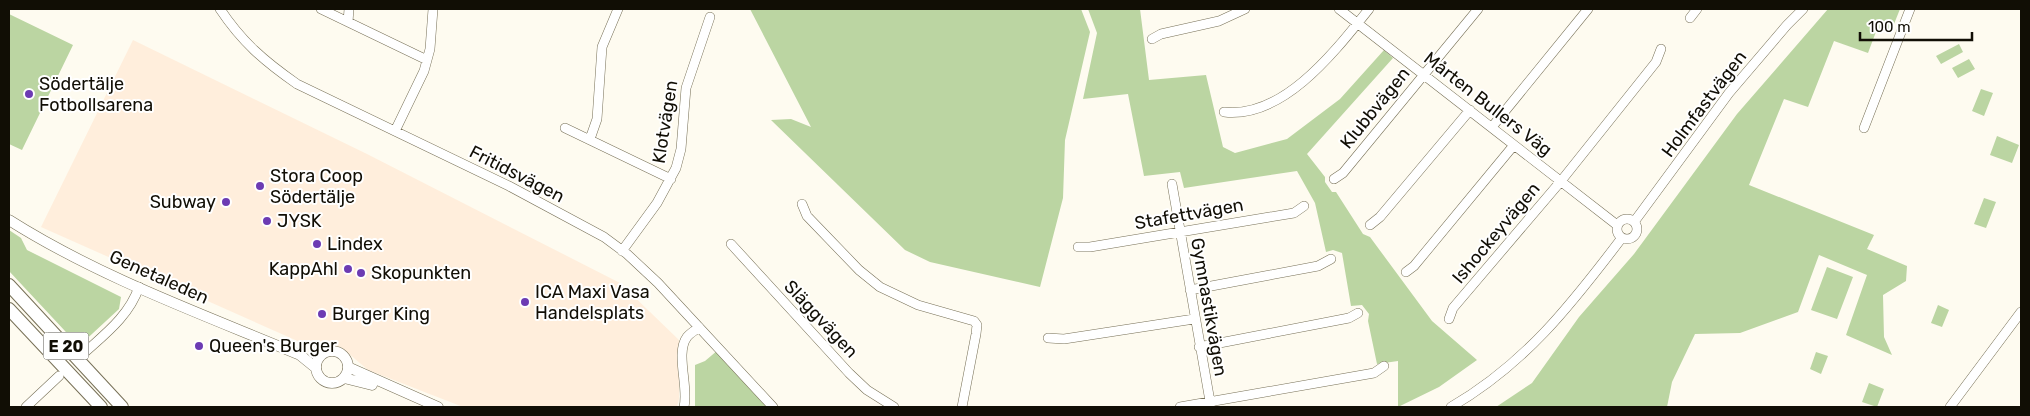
<svg xmlns="http://www.w3.org/2000/svg" width="2030" height="416" font-family="Rubik,sans-serif">
<rect width="100%" height="100%" fill="#fefbf0"/>
<path fill="#ffeedc" d="M133 40 367 154 620 283 679 340V399L677 407H463L368 370 341 347H311L41 227Z"/>
<path fill="#bbd5a2" d="M750 9H1081L1090 32 1065 140 1063 198 1040 287 930 262 905 250 771 120 791 119 811 127Z
M1088 9H1140L1149 80 1206 75 1223 147 1235 153 1287 139 1340 99 1384 50 1393 58 1307 154 1325 177V182L1332 192H1336L1363 234 1370 237 1432 321 1477 360 1439 387 1398 407V361L1377 364 1368 321 1369 314 1362 305 1351 306 1342 253 1333 250 1326 252 1315 203 1297 171 1184 188 1180 172 1144 176 1128 94 1083 99 1097 33Z
M1828 9H1900L1892 29H1877L1868 53 1834 41 1808 107 1784 99 1749 185 1874 235 1867 249 1907 266 1906 281 1883 295 1884 337 1892 355 1846 335 1867 275 1819 255 1798 312 1740 333 1695 334 1672 382 1667 407H1496L1532 383 1579 317 1634 254 1737 114Z
M9 14 73 45 22 150 9 144Z
M1959 44 1963 52 1941 64 1936 56Z
M1969 59 1975 69 1958 78 1952 68Z
M1981 89 1993 93 1984 116 1972 111Z
M1997 136 2019 145 2012 163 1990 155Z
M1984 198 1996 202 1986 228 1974 224Z
M9 230 21 238 27 250 121 297 119 309 79 346 9 271Z
M1827 267 1853 277 1837 319 1811 310Z
M1938 305 1949 310 1942 327 1931 323Z
M718 350 769 407H695V365L705 361Z
M1816 352 1828 356 1821 374 1810 369Z
M1869 383 1884 389 1877 407 1862 402Z"/>
<g fill="none" stroke-linecap="round" stroke-linejoin="round">
<g stroke="#777057" stroke-width="10">
<path id="minor" d="M220 9C242 42 264 61 297 84L509 186 604 237 627 254 658 283 773 407
M321 9 427 60
M1339 9 1617 225
M1690 18 1697 9
M348 22 349 9
M1152 39 1161 34 1219 21 1245 9
M1224 112C1284 119 1336 50 1369 9
M1492 127 1588 9
M565 128 671 179
M1864 128 1910 9
M395 131 424 71 430 49 433 9
M590 139 597 119 602 47 618 9
M1334 179 1343 173 1478 9
M1172 184 1211 407
M802 204 807 216 859 270 880 287 918 305 974 321 977 325 976 334 962 407
M1617 229a10 10 0 1 1 20 0a10 10 0 1 1-20 0Z
M1634 222 1729 93 1787 25 1803 9
M1370 225 1380 217 1470 110
M731 244 849 373 867 390 894 407
M1078 247H1090L1294 213 1304 206
M622 251 657 203 676 168 681 149 686 88 710 17
M1406 272 1414 266 1514 145
M1190 290 1318 266 1331 259
M1449 319 1453 308 1561 181 1656 62 1661 49
M1048 338 1064 339 1194 319
M1199 347 1349 318 1358 313
M83 354C105 334 129 316 139 287
M26 407 59 376
M684 407C689 387 675 353 687 337 690 333 696 330 699 327
M1180 407 1374 373 1384 366
M1451 407C1525 364 1571 305 1621 239
M1950 407 2021 312"/>
</g>
<g stroke="#777057" stroke-width="11">
<path id="major" d="M9 220C99 277 202 314 300 355L316 368
M316 367a16 16 0 1 1 32 0a16 16 0 1 1-32 0Z
M348 367 438 407
M344 378 372 385"/>
</g>
<g stroke="#777057" stroke-width="14">
<path id="highway" d="M9 285 122 407
M9 309 101 407"/>
</g>
<use href="#minor" stroke="#fff" stroke-width="9"/>
<use href="#major" stroke="#fff" stroke-width="10"/>
<use href="#highway" stroke="#fff" stroke-width="12"/>
</g>
<g fill="#6c3bb3" stroke="#fff" stroke-width="2">
<circle cx="29" cy="94" r="5"/>
<circle cx="260" cy="186" r="5"/>
<circle cx="226" cy="202" r="5"/>
<circle cx="267" cy="221" r="5"/>
<circle cx="317" cy="244" r="5"/>
<circle cx="348" cy="269" r="5"/>
<circle cx="361" cy="273" r="5"/>
<circle cx="525" cy="302" r="5"/>
<circle cx="322" cy="314" r="5"/>
<circle cx="199" cy="346" r="5"/>
</g>
<g text-anchor="middle" stroke-width="4" stroke-linejoin="round" paint-order="stroke">
<rect fill="#fff" stroke="#585650" stroke-width="1" x="43.5" y="332.5" width="45" height="27" rx="4"/>
<g font-size="16" font-weight="bold" fill="#110e05">
<text x="66" y="352">E 20</text>
</g>
<g font-size="18" fill="#110e05" stroke="#fff" text-anchor="start">
<text x="39" y="90">Södertälje<tspan x="39" dy="21">Fotbollsarena</tspan></text>
<text x="270" y="182">Stora Coop<tspan x="270" dy="21">Södertälje</tspan></text>
<text x="216" y="208" text-anchor="end">Subway</text>
<text x="277" y="227">JYSK</text>
<text x="327" y="250">Lindex</text>
<text x="338" y="275" text-anchor="end">KappAhl</text>
<text x="371" y="279">Skopunkten</text>
<text x="535" y="298">ICA Maxi Vasa<tspan x="535" dy="21">Handelsplats</tspan></text>
<text x="332" y="320">Burger King</text>
<text x="209" y="352">Queen's Burger</text>
</g>
<g font-size="18" fill="#110e05" stroke="#fff">
<text transform="translate(1488 104) rotate(38)" y="6">Mårten Bullers Väg</text>
<text transform="translate(1704 104) rotate(-53)" y="6">Holmfastvägen</text>
<text transform="translate(1375 108) rotate(-51)" y="6">Klubbvägen</text>
<text transform="translate(665 122) rotate(-81)" y="6">Klotvägen</text>
<text transform="translate(517 174) rotate(27)" y="6">Fritidsvägen</text>
<text transform="translate(1189 214) rotate(-10)" y="6">Stafettvägen</text>
<text transform="translate(1496 233) rotate(-50)" y="6">Ishockeyvägen</text>
<text transform="translate(159 277) rotate(24)" y="6">Genetaleden</text>
<text transform="translate(1209 307) rotate(80)" y="6">Gymnastikvägen</text>
<text transform="translate(821 319) rotate(47)" y="6">Släggvägen</text>
</g>
</g>
<rect width="2030" height="416" fill="none" stroke="#110e05" stroke-width="20"/>
<path d="M1860 32v8h112v-8" fill="none" stroke="#110e05" stroke-width="2.5"/>
<text x="1868" y="32" font-size="15" fill="#110e05" stroke="#ffffff" stroke-width="4" paint-order="stroke">100 m</text>
</svg>
